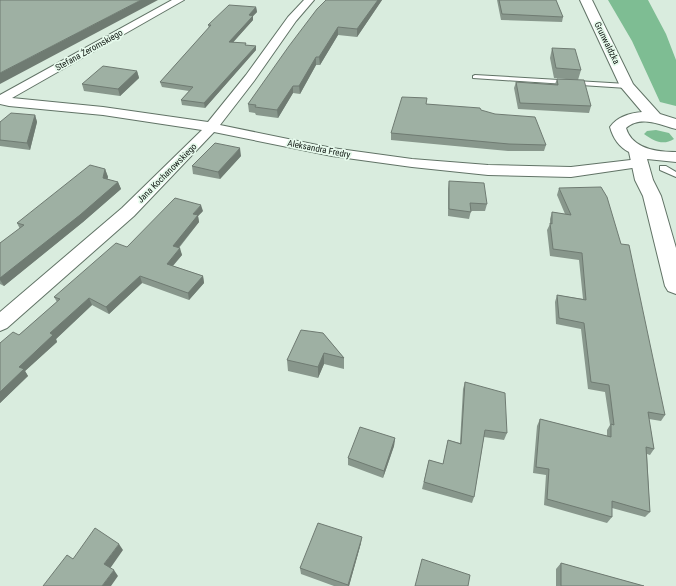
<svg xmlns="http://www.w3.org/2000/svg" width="676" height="586" font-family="'Roboto Condensed',sans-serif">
<rect width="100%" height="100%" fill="#d9ecde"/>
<path fill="#7ebd93" d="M608 0H648L666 34 676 60V106L660 102 632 41Z
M656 130 669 133 674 139C663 146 654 141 644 134L647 131Z"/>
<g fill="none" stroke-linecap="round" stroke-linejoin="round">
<g stroke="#617366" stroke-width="2">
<path id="lane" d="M475 75 627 84 630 86 627 88 473 78V76Z
M660 166H666L676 172V177L660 170Z"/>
</g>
<g stroke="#617366" stroke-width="2">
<path id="street" d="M172 0H184L12 98 103 107 208 122 246 75 288 17 304 0H314L296 21 254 81 220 125 332 148 412 159 488 165 571 167 639 159 644 160 646 163 644 166 639 167 571 177 488 175 412 167 332 156 214 132 134 216 7 328 0 331V312L122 208 202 130 103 115 9 106 0 104V95Z"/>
</g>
<g stroke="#617366" stroke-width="2">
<path id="primary" d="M580 0H592L633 84 660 114 676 119V129C660 125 641 115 626 128 632 149 657 152 676 152V162L647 159 653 180 661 196 676 248V294L668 291 665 286 643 196 635 180 629 152C619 147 613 138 610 127 617 117 630 113 642 112L620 86Z"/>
</g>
<use href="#lane" fill="#fff" fill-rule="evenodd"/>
<use href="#street" fill="#fff" fill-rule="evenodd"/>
<use href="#primary" fill="#fff" fill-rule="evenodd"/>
</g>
<path fill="#88978c" d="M326 0H382L357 37 338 35 320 65H316L300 94 293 93 278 118 256 115 255 113 249 112 248 104Z
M497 0H556L563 17 562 22 501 20Z
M256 7 257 12 253 16V20L233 42 246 45 256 46V50L205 108 182 105 181 100 189 91 162 87 160 82 209 28 208 25Z
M552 48 581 70 578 80 554 78 550 58Z
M137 71 139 78 120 96 84 91 82 84Z
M557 79 591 106 589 113 518 109 514 88 516 82 555 84Z
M426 104 481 110 546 145 544 151H508L391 140V133Z
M35 115 37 122 30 150 0 146V122Z
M241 156 220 179 193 174 192 166Z
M105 169 108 177 107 179 118 182 121 189 83 222 4 286 0 284V243L20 229 17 223Z
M449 181 487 204 485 211H471L469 219 448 216V189Z
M559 188 665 415 661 421 649 419 654 449 650 455 647 454 650 512 645 517 612 508V517L607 523 544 505 546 475 533 473 537 426 540 419 607 436V430L610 425 605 392 588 389 581 329 556 324 555 302 557 295 583 299 579 260 550 256 547 230 550 224V219L552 212 565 214 557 195Z
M203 211 198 216 199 222 179 248 182 255 173 266 203 276 204 283 189 300 142 283 109 314 92 305 56 339 57 342 25 371 28 376 0 403V343L19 335 57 302 54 297 127 247Z
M323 333 344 358V369L324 364 318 378 288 371 287 360Z
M465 382 507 433 504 440 484 437 474 497 472 503 422 489 429 460 443 464 448 440 460 443 463 389Z
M395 438 394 446 383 478 348 465V458Z
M361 543 349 586H334L301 574 300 568Z
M561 563 644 586H556V569Z"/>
<path fill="#6f7b72" d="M141 0H158L0 84V73Z
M378 0H382L357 37V29Z
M256 7 257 12 253 16V20L229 47V42L249 15Z
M338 27V35L320 65 319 57Z
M256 46V50L205 108 204 103Z
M316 57V65L300 94 299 86Z
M137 71 139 78 120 96 118 89Z
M293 86V93L278 118 277 110Z
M35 115 37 122 30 150 27 143Z
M240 148 241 156 220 179 218 172Z
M105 169 108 177 106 185 103 178Z
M118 182 121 189 83 222 4 286 0 280V278Z
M201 205 203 211 198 216 199 222 174 253 173 246 193 214Z
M180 248 182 255 169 270 167 264Z
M140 276 142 283 109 314 106 307Z
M203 276 204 283 189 300 188 293Z
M89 298 92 305 56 339 57 342 25 371 28 376 0 403V392L19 367 50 333Z
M324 353V364L318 378V367Z
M395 438 394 446 383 478 384 471Z
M362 537 361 543 349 586H348Z
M119 544 123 550 109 570 104 564Z
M114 570 118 576 111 586H102Z"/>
<path fill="#9eb0a3" stroke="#6f7b72" d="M0 0H141L0 73Z
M326 0H378L357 29 338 27 319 57H316L299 86H293L277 110 255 107 256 105 248 104 289 46 317 9Z
M499 0H556L563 17 502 14Z
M229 5 256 7 249 15 253 16 229 42 246 43 245 45 256 46 204 103 181 100 193 87 160 82 211 25H208Z
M552 48 575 49 581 70 556 68Z
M103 66 137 71 118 89 82 84Z
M557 79 584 80 591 106 520 103 516 82 558 85Z
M402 97 427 98 426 104 480 108 481 110 495 114 535 117 546 145 509 144 391 133Z
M11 113 35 115 27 143 0 140V122Z
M215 143 240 148 218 172 192 166Z
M90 165 105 169 103 178 118 182 80 215 0 278V243L24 225 17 223Z
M449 181 484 183 487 204 470 203 471 212 449 209Z
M601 187 607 197 621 244 629 245 665 415 648 412 654 449 646 447 650 512 612 501V517L547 499 549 469 536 467 540 419 611 437V424L614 425 609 385 591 382 584 323 559 318 557 295 586 300 582 253 553 249 550 223 552 224V212L571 215 559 188Z
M175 198 201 205 193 214 198 215 173 246 180 248 167 264 203 276 188 293 140 276 106 307 89 298 50 333 53 335 19 367 24 369 0 392V343L13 332 19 335 60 299 54 297 116 243 127 247Z
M301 330 323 333 344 358 324 353 318 367 287 360Z
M465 382 505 393 507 433 485 430 474 497 424 482 429 460 443 464 448 440 461 444Z
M360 427 395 438 384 471 348 458Z
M318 523 362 537 348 585 300 568Z
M95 528 119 544 104 564 114 570 102 586H43L67 555 73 559Z
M422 559 470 575 468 586H415Z
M561 563 644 586H561Z"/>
<g text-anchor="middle" stroke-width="3.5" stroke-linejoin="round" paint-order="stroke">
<g font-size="9" fill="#131a15" stroke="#e6faec">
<text transform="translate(607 43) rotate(64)" y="3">Grunwaldzka</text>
<text transform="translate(89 50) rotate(-29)" y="3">Stefana Żeromskiego</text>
<text transform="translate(319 149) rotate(11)" y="3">Aleksandra Fredry</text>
<text transform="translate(167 173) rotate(-45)" y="3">Jana Kochanowskiego</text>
</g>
</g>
</svg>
